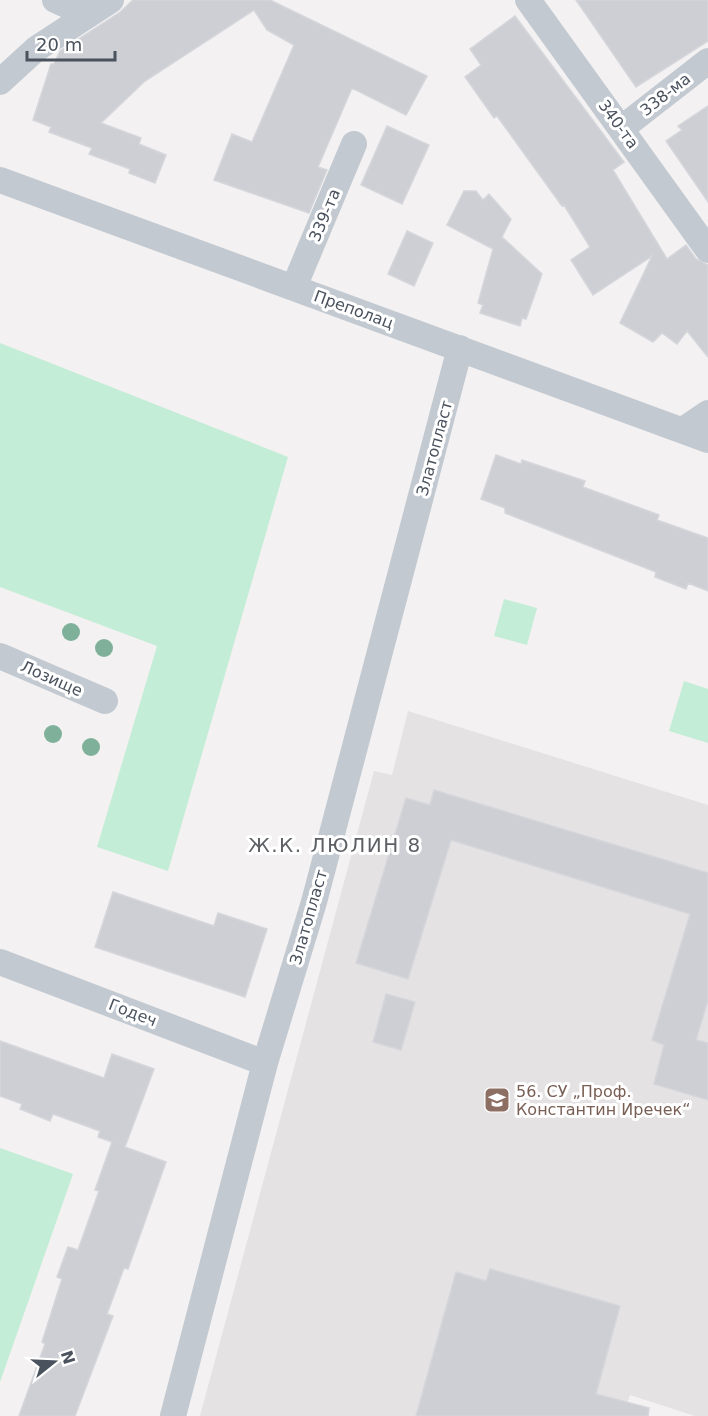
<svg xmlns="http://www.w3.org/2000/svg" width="708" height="1416" font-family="'DejaVu Sans',sans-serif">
<rect width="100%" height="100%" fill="#f3f1f1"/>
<path fill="#e4e2e2" d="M408 711 708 805V1416H695L630 1395 623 1416H200L374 771 392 775Z"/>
<path fill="#c3edd6" d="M0 343 288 457 168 871 97 847 157 646 0 587Z
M504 599 537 608 527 645 494 636Z
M684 681 708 689V743L669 731Z
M0 1148 73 1174 0 1382Z"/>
<path fill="#cecfd4" stroke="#d5d6db" stroke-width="1.5" d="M133 0H270L427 76 406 115 352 88 318 167 327 170 309 213 214 180 232 134 252 142 294 45 267 30 254 10 145 81 101 123 141 138 139 144 166 155 155 183 129 173 130 169 89 154 92 148 49 132 51 127 33 120 51 64H54L60 51 119 13Z
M576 0H708V41L636 87Z
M515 16 624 162 613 170 667 259 686 245 696 259 708 265V357L687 331 677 344 662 333 653 342 620 323 652 256 593 295 571 260 590 247 564 205 562 206 497 116 494 118 465 77 481 65 470 49Z
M708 106V202L666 141 682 130 678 126Z
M387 126 429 145 402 204 361 185Z
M464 191H476L483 200 489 194 511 219 502 237 542 274 526 319 522 318 520 326 480 313 483 305 478 303 493 249 447 225Z
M407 231 433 243 414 286 388 274Z
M496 455 521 464 522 460 585 481 583 487 659 515 657 520 708 538V591L688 583 686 589 655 577 656 572 505 513V508L481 499Z
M434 790 708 873V1000L696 1040 708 1043V1100L654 1084 664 1045 652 1040 690 914 451 840 408 979 356 963 406 798 430 805Z
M113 892 214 926 218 913 267 929 245 997 95 947Z
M386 994 415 1002 401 1050 373 1042Z
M0 1041 104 1078 112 1054 154 1069 125 1147 166 1162 128 1269 124 1268 107 1314 113 1316 75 1416H19L45 1344 42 1342 62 1279 57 1277 68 1247 78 1250 99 1191 95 1190 112 1142 98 1137 100 1131 53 1114 50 1121 20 1109 22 1104 0 1096Z
M490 1269 620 1306 596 1394 649 1408 648 1416H416L456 1272 486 1281Z"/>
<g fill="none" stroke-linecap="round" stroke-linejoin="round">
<path stroke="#c2c9d1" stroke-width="26" d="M55 0 88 15
M528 0 708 250
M0 82 36 49 111 0
M622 128 708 61
M0 180 708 440
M294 287 354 144
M683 430 708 413
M0 656 105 701
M0 962 265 1063
M173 1416 265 1063 314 902 460 348"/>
</g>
<g fill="#7eb09a">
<circle cx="71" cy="632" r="9"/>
<circle cx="104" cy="648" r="9"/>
<circle cx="53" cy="734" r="9"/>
<circle cx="91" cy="747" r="9"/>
</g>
<defs>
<g id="school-square" transform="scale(1.35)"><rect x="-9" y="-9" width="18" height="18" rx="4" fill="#8d6e63" stroke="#fff"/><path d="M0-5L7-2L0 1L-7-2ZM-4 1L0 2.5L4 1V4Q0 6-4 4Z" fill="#fff"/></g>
</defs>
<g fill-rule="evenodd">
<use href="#school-square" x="497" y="1100"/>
</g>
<g text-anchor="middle" stroke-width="6" stroke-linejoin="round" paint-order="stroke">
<g font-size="16" fill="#49525d" stroke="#fff">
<text transform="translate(665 94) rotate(-38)" y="6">338-ма</text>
<text transform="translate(619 124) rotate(54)" y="6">340-та</text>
<text transform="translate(324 215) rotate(-67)" y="6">339-та</text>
<text transform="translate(354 309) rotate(20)" y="6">Преполац</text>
<text transform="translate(434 448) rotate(-75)" y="6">Златопласт</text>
<text transform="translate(52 678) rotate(24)" y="6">Лозище</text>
<text transform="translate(308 917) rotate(-74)" y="6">Златопласт</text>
<text transform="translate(133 1012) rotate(21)" y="6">Годеч</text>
</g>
<g font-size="16" fill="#785e54" stroke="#fff" text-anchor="start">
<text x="516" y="1097">56. СУ „Проф.<tspan x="516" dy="18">Константин Иречек“</tspan></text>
</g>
<g font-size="20" letter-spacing="1.5" fill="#5d6065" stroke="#fff">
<text x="335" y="852">Ж.К. ЛЮЛИН 8</text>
</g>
</g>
<g transform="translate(54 1362) rotate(72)" stroke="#ffffff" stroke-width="4.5" paint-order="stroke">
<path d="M0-4.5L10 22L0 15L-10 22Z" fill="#49525d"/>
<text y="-9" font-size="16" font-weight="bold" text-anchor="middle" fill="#49525d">N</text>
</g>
<path d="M27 51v9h88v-9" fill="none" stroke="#49525d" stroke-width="3"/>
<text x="36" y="51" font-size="18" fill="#49525d" stroke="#ffffff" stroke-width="4.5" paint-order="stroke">20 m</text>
</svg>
